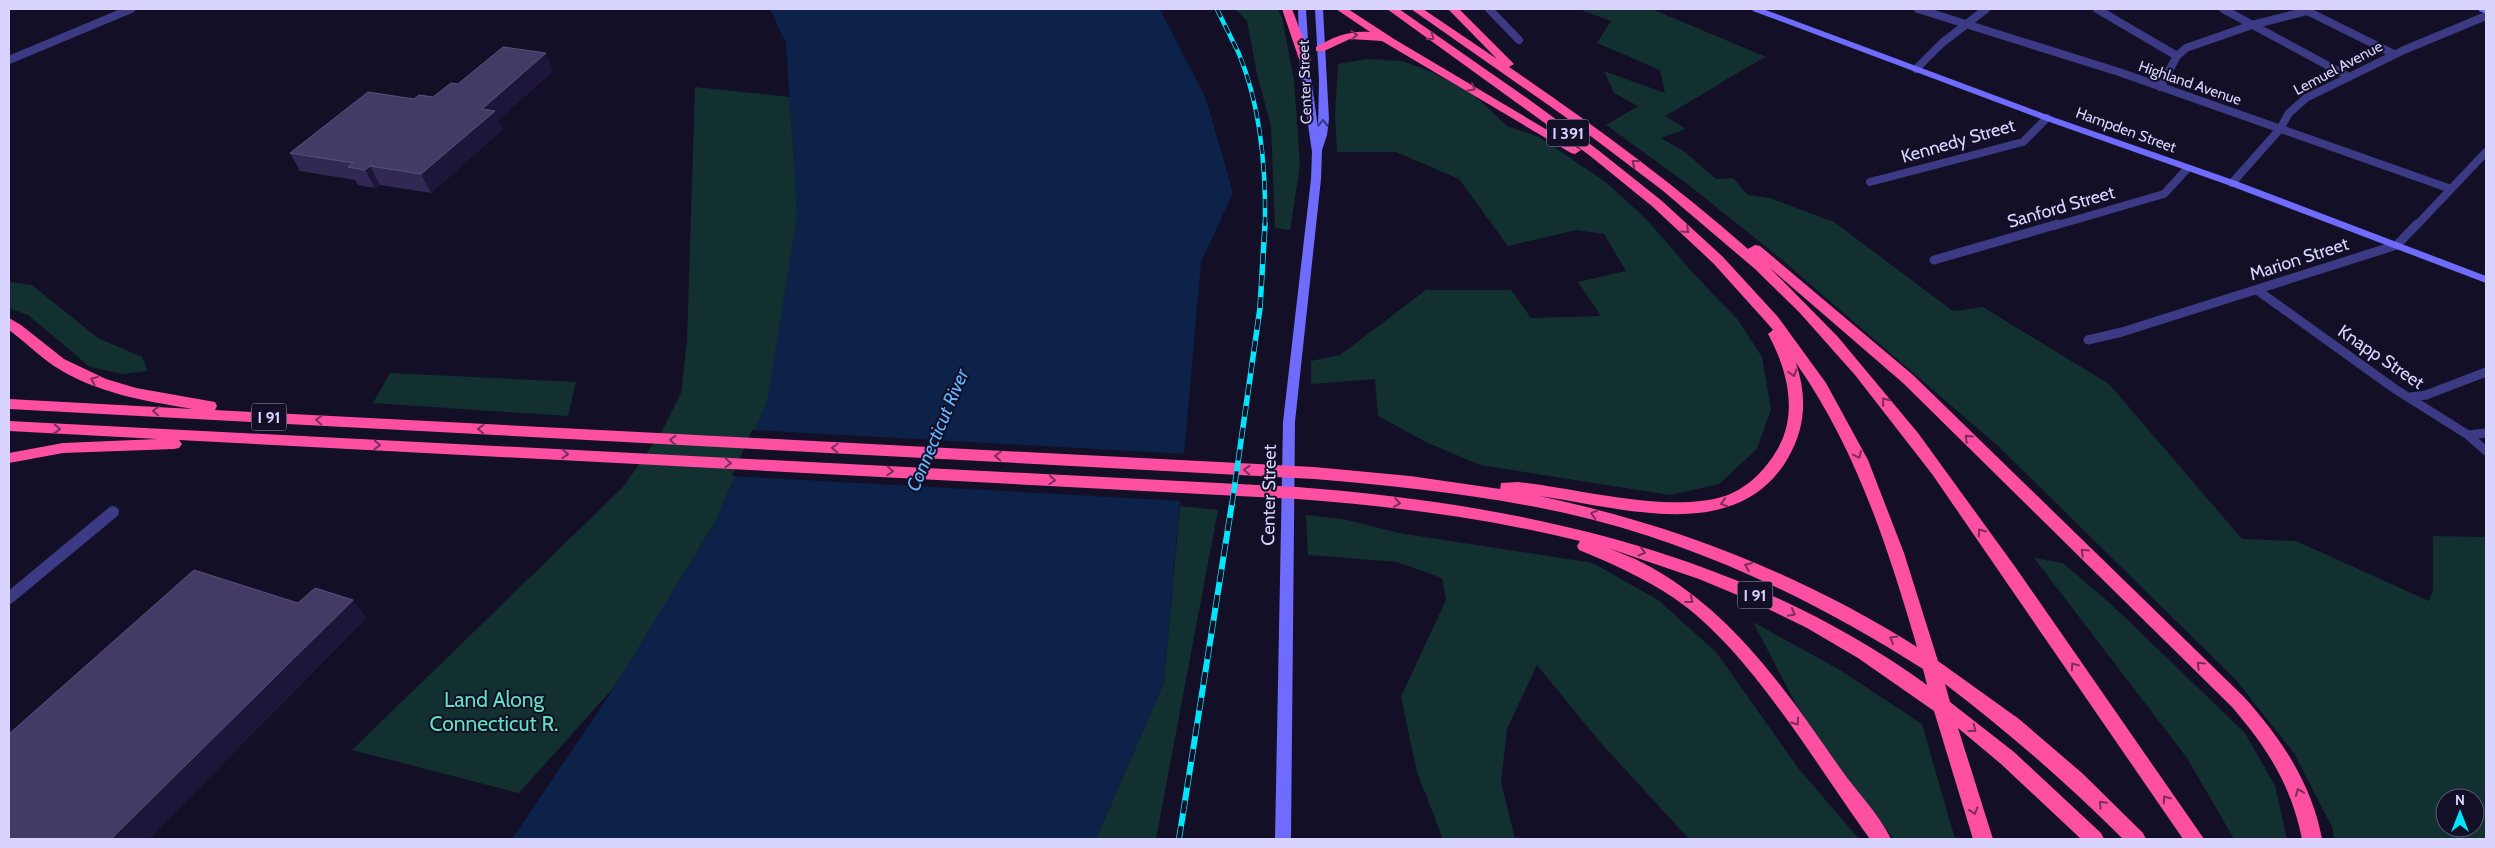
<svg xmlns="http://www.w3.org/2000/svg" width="2495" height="848" font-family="Cabin,sans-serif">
<rect width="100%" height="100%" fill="#130f26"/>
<path fill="#12302f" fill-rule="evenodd" d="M1235 9H1277L1282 17 1294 80 1300 165 1290 230 1275 228 1271 126 1257 74 1247 21Z
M1578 9H1652L1766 57C1731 75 1700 97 1665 116L1686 129 1661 138 1685 152 1716 179 1733 178 1748 195 1770 198 1834 222 1953 311 1983 307 2109 384 2242 539 2296 541 2429 601 2433 590V536L2486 537V839H2334L2333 829 2294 753 2236 680 1998 446 1775 254 1690 186 1606 125 1638 106 1614 93 1604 71 1665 93 1660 70 1597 43 1611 21ZM2445 798H2475V828H2445Z
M1368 59 1402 61 1432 72 1473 94 1507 126 1539 137 1607 183 1647 220 1694 274 1738 320 1762 357 1771 409 1757 449 1719 484 1670 495 1480 465 1428 443 1378 416 1375 379 1311 384V361L1340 355 1426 290H1511L1531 318 1601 316 1578 282 1626 271 1604 234 1576 230 1508 246 1459 179 1396 152H1337L1335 115 1338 64Z
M695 87 790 97 816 377 714 524 616 685 519 793 352 750 623 487 662 431 681 393 687 341Z
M9 282 32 285 98 338 142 357 148 371 123 374 90 367 28 315 9 308Z
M390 373 576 382 568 416 373 403Z
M1180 506 1218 510 1156 839H1096L1164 682Z
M1306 515 1343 519 1399 533 1593 563 1658 600 1716 652 1799 769 1859 839H1689L1600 742 1537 665 1507 729 1501 782 1515 839H1443L1417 772 1401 697 1446 600 1442 578 1397 562 1308 555Z
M2034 558 2063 563 2113 606 2245 733 2275 786 2287 839H2234L2187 758Z
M1753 622 1840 670 1922 724 1955 839H1894L1854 790 1799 710Z"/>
<path fill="#0c2248" d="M770 9H1160L1206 99 1233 193 1201 262 1164 682 1096 839H512L606 700 714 524 767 401 797 217 786 43Z"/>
<path fill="#130f26" d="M752 430 1187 454 1183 501 732 476Z"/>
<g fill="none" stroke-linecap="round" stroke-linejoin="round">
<path stroke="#3d3a85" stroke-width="8" d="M1489 9 1519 40
M1918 9 2119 72 2451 189
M2097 9 2177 56
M2223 9 2349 77
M2303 9 2394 54
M9 60 131 9
M1916 69 1942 43 1986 9
M2160 87 2177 56 2186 48 2252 25 2307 11
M1870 182 2023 142 2047 118
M2232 183 2280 129 2289 113 2306 98 2404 50 2486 16
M2054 226 2164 194 2187 169
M2416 226 2486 152"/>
<path stroke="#3d3a85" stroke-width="9" d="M1934 260 2058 224
M2257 290 2395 389 2468 435 2486 451
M2088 340 2122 332 2397 245 2417 224
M2410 397 2426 395 2486 372
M2468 435 2486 433"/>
<path stroke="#3d3a85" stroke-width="12" d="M9 598 113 512"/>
<path fill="#6f6bff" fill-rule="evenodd" d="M1298 9H1306L1310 71 1318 127 1319 80 1315 9H1323L1329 119 1327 135 1322 150 1321 179 1295 422 1291 839H1275L1283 422 1311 179 1312 152 1300 71Z
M1752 9H1763L2050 116 2236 181 2486 276V283L2228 185 2044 120 1753 11Z
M2478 9H2486V14L2479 11Z"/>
<path fill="#ff4fa3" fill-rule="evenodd" d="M1282 9H1292L1311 59 1309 61 1305 62 1299 59Z
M1336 9H1348L1394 39 1581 150 1575 154 1571 153 1382 41 1350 39 1324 51H1316V47C1333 37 1350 30 1370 32Z
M1387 9H1399L1531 101 1598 150 1662 201 1723 257 1778 317 1826 383 1868 460 1904 553 1938 661 2019 719 2082 773 2143 833 2146 839H2123C2067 783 2008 732 1945 684L1950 702 2014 752 2101 833 2104 839H2081L2001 764 1958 728 1993 839H1973L1934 711 1858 658 1807 628 1754 602 1699 579 1608 548C1620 553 1632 557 1643 563 1730 608 1786 690 1840 768 1856 791 1879 814 1891 839H1870C1815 764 1751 651 1674 598 1644 578 1613 564 1579 550L1577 546 1580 541C1487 518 1392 506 1297 499L179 440 182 444 179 448 174 449 63 453 9 463V453L63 443 158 439 9 431V421L1297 487C1520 504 1743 552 1927 685L1923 669C1812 598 1693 542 1565 513 1482 495 1398 486 1314 479L9 409V399L193 409C145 401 95 393 54 366 38 355 24 341 9 330V318L21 325 64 359 106 379 136 388 215 402 217 406 215 410 1314 467 1410 476 1500 489 1501 483 1518 482C1578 488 1668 514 1725 496 1748 488 1765 470 1777 450 1799 413 1787 369 1768 334L1773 330 1768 324 1713 263 1653 207 1589 155ZM1796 363C1856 448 1888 548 1917 647 1801 574 1673 524 1539 496 1620 507 1737 546 1788 458 1806 427 1807 396 1796 363Z
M1411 9H1423L1497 59 1448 9H1459L1514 64 1509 67C1592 124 1673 183 1748 249L1755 245 1760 246 1913 375 2244 697C2281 738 2312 784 2322 839H2302C2291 785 2268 749 2232 707L1903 383 1770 268 1838 337 1918 433 2016 568 2204 839H2183L1932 474 1855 375 1799 312 1755 269 1662 190 1564 116Z"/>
<g stroke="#00e5ff" stroke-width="4.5">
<path id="rail-far2" d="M1217 9C1224 24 1232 39 1239 54 1261 107 1266 169 1265 226"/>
</g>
<g stroke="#00e5ff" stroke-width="5.5">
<path id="rail-far1" d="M1232 504 1260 308 1265 224"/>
</g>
<g stroke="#00e5ff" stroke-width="6">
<path id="rail" d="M1179 839 1232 503"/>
</g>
<use href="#rail-far2" stroke="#130f26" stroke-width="3" stroke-dasharray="9" stroke-linecap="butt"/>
<use href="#rail-far1" stroke="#130f26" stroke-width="4" stroke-dasharray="11" stroke-linecap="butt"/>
<use href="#rail" stroke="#130f26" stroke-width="4.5" stroke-dasharray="13" stroke-linecap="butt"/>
</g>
<path fill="#312854" d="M553 71 498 120 503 129 431 193 380 185 375 188 358 185 355 180 300 171 290 153 414 99 433 97 458 84Z"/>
<path fill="#1d163a" d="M546 53 553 71 498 120 503 129 431 193 421 174 482 109Z
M370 166 380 185 375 188 365 170Z
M353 600 367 618 149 839H111Z"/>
<path fill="#433a66" stroke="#5a527e" d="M503 47 546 53 482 109 495 111 421 174 370 166 365 170 348 167 353 163 290 153 368 92 414 99 419 95 433 97 451 83 458 84Z
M194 570 298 603 315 588 353 600 111 839H9V734Z"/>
<defs><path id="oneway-chevron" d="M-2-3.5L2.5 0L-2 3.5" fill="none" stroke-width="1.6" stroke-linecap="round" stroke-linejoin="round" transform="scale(1.25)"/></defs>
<g stroke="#7d2c5e">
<use href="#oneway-chevron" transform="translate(1354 35) rotate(-3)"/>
<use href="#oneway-chevron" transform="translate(1431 37) rotate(35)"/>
<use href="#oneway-chevron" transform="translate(1472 88) rotate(30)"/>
<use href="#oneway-chevron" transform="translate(1635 163) rotate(-142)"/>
<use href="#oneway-chevron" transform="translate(1686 230) rotate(42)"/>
<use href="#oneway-chevron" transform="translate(1793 373) rotate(74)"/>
<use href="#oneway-chevron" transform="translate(94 380) rotate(-158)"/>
<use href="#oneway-chevron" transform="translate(1885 401) rotate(-128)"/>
<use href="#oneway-chevron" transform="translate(156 411) rotate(-177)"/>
<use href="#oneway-chevron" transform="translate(319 420) rotate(-177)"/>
<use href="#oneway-chevron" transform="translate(57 429) rotate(3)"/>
<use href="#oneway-chevron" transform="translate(481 429) rotate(-177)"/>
<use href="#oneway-chevron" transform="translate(1968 438) rotate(-136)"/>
<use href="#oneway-chevron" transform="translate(673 440) rotate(-177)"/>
<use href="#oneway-chevron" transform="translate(377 445) rotate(3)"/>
<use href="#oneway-chevron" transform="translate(835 448) rotate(-177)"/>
<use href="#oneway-chevron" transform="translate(565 454) rotate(3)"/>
<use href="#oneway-chevron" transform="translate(1858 455) rotate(65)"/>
<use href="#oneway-chevron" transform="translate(998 456) rotate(-177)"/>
<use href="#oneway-chevron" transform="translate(728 463) rotate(3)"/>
<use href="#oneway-chevron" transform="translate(1247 470) rotate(-177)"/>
<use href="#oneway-chevron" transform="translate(890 471) rotate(3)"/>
<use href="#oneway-chevron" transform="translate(1052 480) rotate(3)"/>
<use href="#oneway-chevron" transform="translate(1397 503) rotate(8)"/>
<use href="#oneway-chevron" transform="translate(1724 503) rotate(162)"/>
<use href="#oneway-chevron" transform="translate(1594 514) rotate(-165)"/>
<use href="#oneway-chevron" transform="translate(1981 532) rotate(-125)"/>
<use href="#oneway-chevron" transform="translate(1642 552) rotate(17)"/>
<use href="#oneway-chevron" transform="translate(2084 552) rotate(-136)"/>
<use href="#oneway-chevron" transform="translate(1748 566) rotate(-157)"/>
<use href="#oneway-chevron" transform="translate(1690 600) rotate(38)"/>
<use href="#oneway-chevron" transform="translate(1792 613) rotate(27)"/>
<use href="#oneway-chevron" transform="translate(1893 639) rotate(-150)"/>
<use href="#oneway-chevron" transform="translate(2200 665) rotate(-136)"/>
<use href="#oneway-chevron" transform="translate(2074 666) rotate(-125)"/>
<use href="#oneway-chevron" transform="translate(1796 722) rotate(54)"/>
<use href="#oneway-chevron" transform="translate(1973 729) rotate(38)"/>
<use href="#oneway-chevron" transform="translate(2299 792) rotate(-112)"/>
<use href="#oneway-chevron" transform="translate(2166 799) rotate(-125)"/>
<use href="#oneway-chevron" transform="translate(2102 804) rotate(-135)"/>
<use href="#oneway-chevron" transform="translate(1974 811) rotate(73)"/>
</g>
<use stroke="#38347d" href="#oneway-chevron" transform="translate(1323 123) rotate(-89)"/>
<g text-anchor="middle" stroke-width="4" stroke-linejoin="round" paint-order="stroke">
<g font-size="15" fill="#d9d4ff" stroke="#130f26">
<text transform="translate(2338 68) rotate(-28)" y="5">Lemuel Avenue</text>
<text transform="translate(1305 82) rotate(-92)" y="5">Center Street</text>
<text transform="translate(2190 83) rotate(19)" y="5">Highland Avenue</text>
<text transform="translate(2126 130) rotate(20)" y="5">Hampden Street</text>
</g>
<g fill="#130f26" stroke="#9e99be" stroke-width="1">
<rect x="1547" y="119.5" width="42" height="27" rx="4"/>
<rect x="251.5" y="403.5" width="35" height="27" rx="4"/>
<rect x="1737.5" y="581.5" width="35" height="27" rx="4"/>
</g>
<g font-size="16" font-weight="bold" fill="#d9d4ff">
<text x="1568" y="139">I 391</text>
<text x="269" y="423">I 91</text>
<text x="1755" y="601">I 91</text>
</g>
<g font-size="18" fill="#d9d4ff" stroke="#130f26">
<text transform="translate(1958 141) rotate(-16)" y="6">Kennedy Street</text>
<text transform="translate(2061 207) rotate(-16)" y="6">Sanford Street</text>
<text transform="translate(2299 259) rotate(-18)" y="6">Marion Street</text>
<text transform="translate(2381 357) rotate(34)" y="6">Knapp Street</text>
<text transform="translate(1269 495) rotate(-89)" y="6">Center Street</text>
</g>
<g font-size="19" font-style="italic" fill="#62b6ff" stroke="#130f26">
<text transform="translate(937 430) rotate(-67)" y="7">Connecticut River</text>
</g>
<g font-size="21" fill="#5fe0c0" stroke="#130f26">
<text x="494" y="707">Land Along<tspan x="494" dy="24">Connecticut R.</tspan></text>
</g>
</g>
<rect width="2495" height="848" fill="none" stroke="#d9d4ff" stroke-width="20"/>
<g transform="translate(2460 813)"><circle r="24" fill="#130f26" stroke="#625e7d"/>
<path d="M0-4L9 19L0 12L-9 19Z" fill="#00e5ff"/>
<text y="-8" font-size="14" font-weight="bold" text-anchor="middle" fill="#d9d4ff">N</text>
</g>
</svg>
